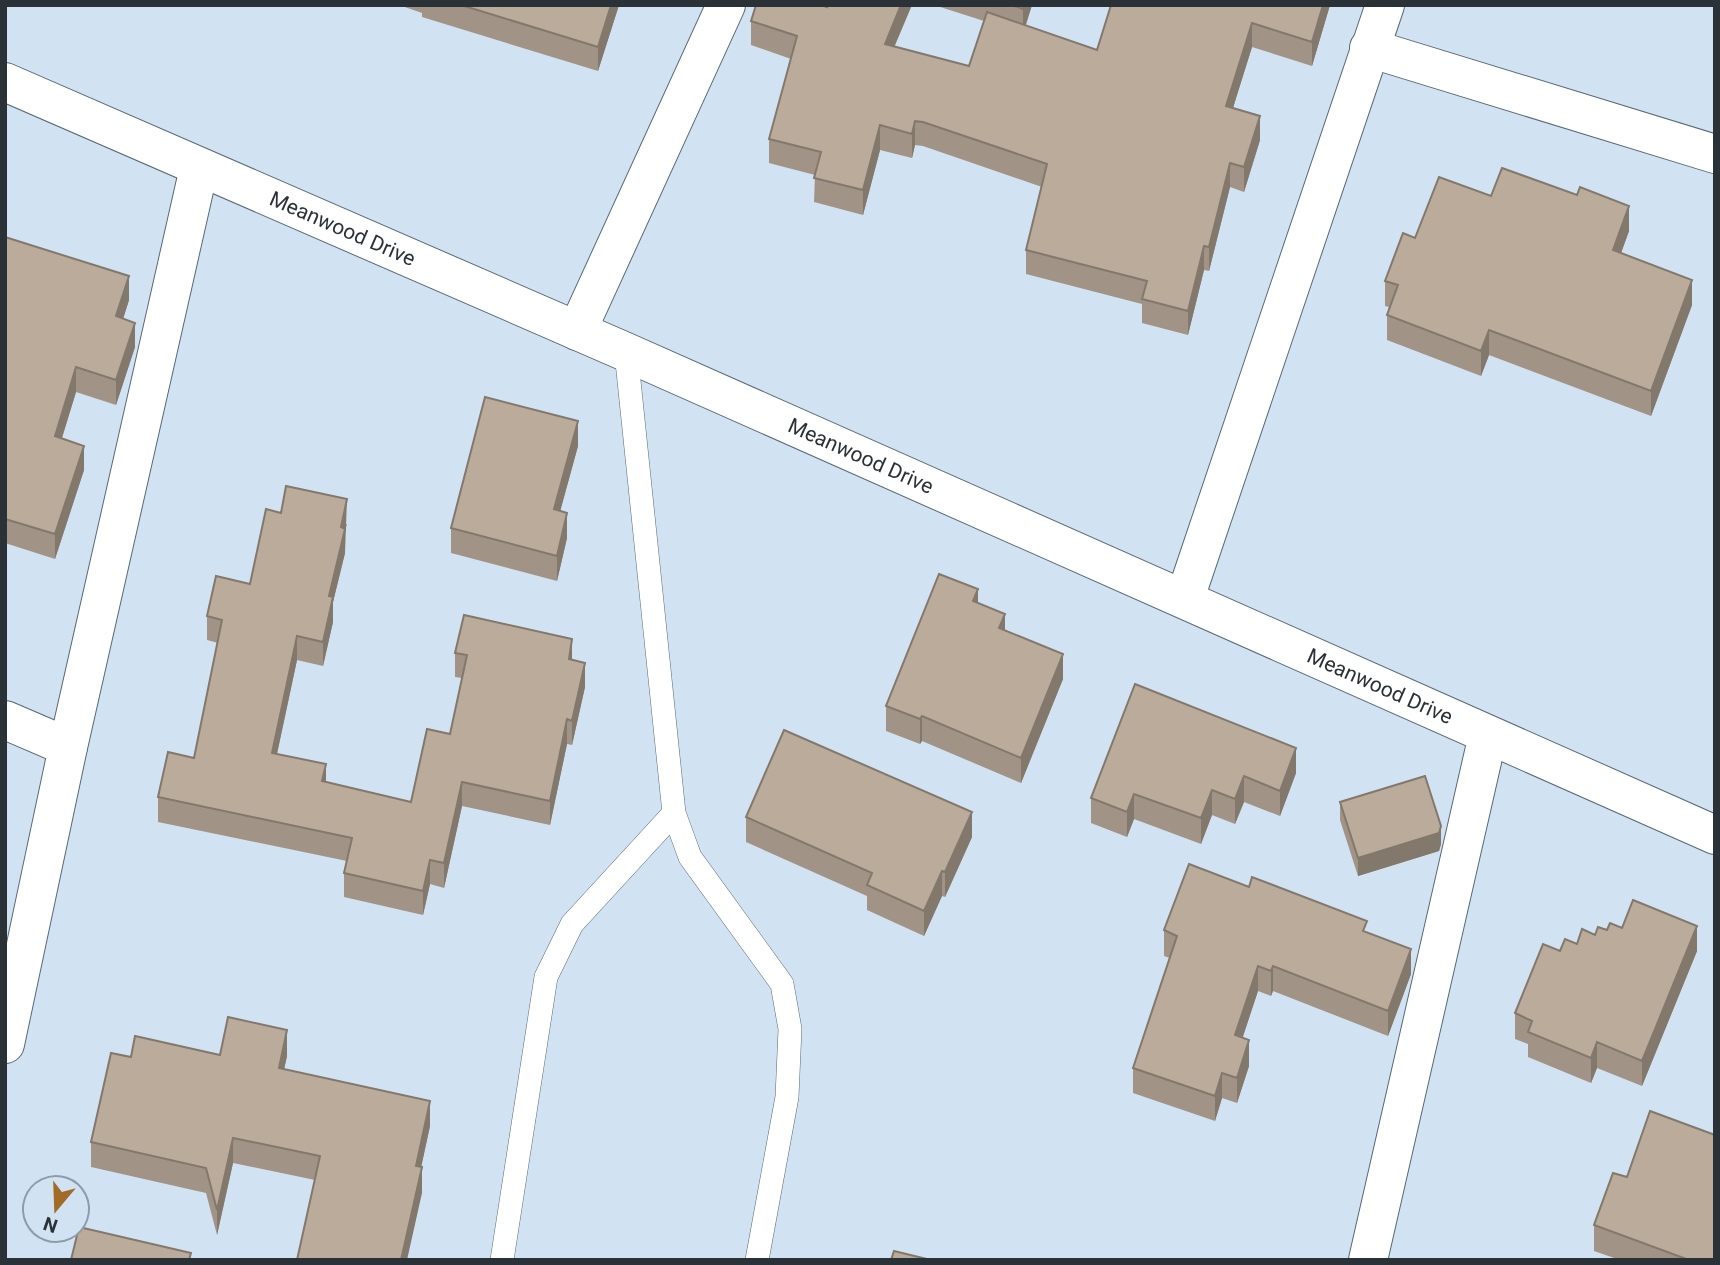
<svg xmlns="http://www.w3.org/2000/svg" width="1720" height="1265" font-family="Roboto,sans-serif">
<rect width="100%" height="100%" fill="#d1e3f2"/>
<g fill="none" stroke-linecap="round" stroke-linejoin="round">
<g stroke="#586875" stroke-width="24">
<path id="service" d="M626 352 674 813 690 857 782 984 790 1029 787 1097 757 1260
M502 1260 546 977 572 924 674 813"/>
</g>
<g stroke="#586875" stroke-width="40">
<g id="minor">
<path d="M1369 48 1715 154"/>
<path id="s1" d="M5 82 626 352 1715 835"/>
<path d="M577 331 726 5"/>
<path d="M1185 598 1385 5"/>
<path d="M5 720 68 747"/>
<path d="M5 1044 68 747 199 168"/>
<path d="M1368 1260 1488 735"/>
</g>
</g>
<use href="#service" stroke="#fff" stroke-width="23"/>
<use href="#minor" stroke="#fff" stroke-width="38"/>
</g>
<path fill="#a19385" d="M399 5H619L598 71 422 17V13Z
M934 5H1032L1026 25 1097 50 1111 5H1330L1312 66 1252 47 1233 108 1260 140 1244 192 1230 187 1209 271 1204 270 1188 335 1142 323V304L1026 274V250L1042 187 923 146 915 145 912 158 880 150 863 215 814 202 815 175 769 163V139L791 59 751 45V21L894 47 969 66 984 21Z
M1491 196 1629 231 1621 253 1692 305 1651 416 1489 355 1481 376 1387 340V315L1389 307 1385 306V281L1415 238Z
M5 237 129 300 123 319 135 347 116 405 76 392 62 438 84 470 55 559 5 543Z
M578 446 560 511 567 538 557 581 451 553V528Z
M281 513 347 524 345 532V553L333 602V622L323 666 297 660 277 754 326 782 411 802 450 734 462 678 455 677V653L572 660 585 687 572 745 567 744 550 825 462 806 444 888 430 884 423 915 344 897V873L347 861 158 822V797L194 758 218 643 207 640V616L250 584Z
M978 603 1005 631 1063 679 1021 783 922 741 920 744 886 731V706Z
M1135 684 1296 773 1280 816 1244 802 1235 824 1212 815 1201 844 1134 819 1127 837 1091 823V798Z
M1340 802 1441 844 1439 851 1358 876 1340 820Z
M746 817 972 837 945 897 942 896 924 936 867 910V896L746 842Z
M1249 887 1367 933 1411 974 1388 1036 1273 991 1271 996 1258 991 1242 1038 1249 1066 1237 1103 1222 1098 1215 1121 1133 1093V1068L1170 958 1164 956V930Z
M1622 928 1697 951 1642 1086 1597 1068 1591 1083 1528 1057V1044L1515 1039V1013L1560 951 1607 930Z
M220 1055 287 1056 284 1069 430 1126 421 1167 422 1193 315 1180 233 1163 217 1235 206 1193 91 1167V1142L131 1057Z
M1627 1177 1715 1260H1620L1594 1251V1225Z"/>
<path fill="#83786c" d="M611 5H619L598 71V47Z
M901 5H912L885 69V44Z
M1024 5H1032L1023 33V9Z
M1323 5H1330L1312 66V42Z
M1252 23V47L1226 130V106Z
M1260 116V140L1244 192V167Z
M915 121V145L912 158V134Z
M880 125V150L863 215V190Z
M1230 163V187L1209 271V247Z
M1629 206V231L1613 275V250Z
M1204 246V270L1188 335V311Z
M129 276V300L116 341V316Z
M1692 280V305L1651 416V391Z
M135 323V347L116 405V380Z
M1489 330V355L1481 376V351Z
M76 367V392L55 460V436Z
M578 421V446L554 534V509Z
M84 446V470L55 559V534Z
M347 499 345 553 333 602V622L323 666V642L329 596Z
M567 513V538L557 581V556Z
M978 589V615L973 601Z
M1005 614V639L999 628Z
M297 636V660L272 777V753Z
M572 639V664L569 659Z
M1063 654V679L1021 783V758Z
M585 663V687L572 745V721Z
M922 716V741L920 744V719Z
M567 719V744L550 825V801Z
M1296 748V773L1280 816V791Z
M326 764V789L322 781Z
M1244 776V802L1235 824V799Z
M462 782V806L444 888V863Z
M1212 790V815L1201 844V818Z
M1134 794V819L1127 837V812Z
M972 812V837L945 897V872Z
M1441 826V844L1439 851 1358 876V858Z
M430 860V884L423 915V891Z
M942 871V896L924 936V911Z
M1697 926V951L1642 1086V1061Z
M1411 949V974L1388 1036V1011Z
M1258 966V991L1235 1061V1035Z
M1273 966V991L1271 996V971Z
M287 1030V1056L279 1093V1068Z
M1249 1040V1066L1237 1103V1078Z
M1597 1042V1068L1591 1083V1058Z
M1222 1073V1098L1215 1121V1096Z
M430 1101V1126L416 1191V1166Z
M233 1138V1163L217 1235V1210Z
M422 1167V1193L407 1260H401Z"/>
<path fill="#bbab9b" stroke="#83786c" stroke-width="2" d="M461 5H611L598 47Z
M756 5H821L827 7V5H901L885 44 969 66 987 12 1097 50 1111 5H1323L1312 42 1252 23 1226 106 1260 116 1244 167 1230 163 1209 247 1204 246 1188 311 1142 299 1147 281 1026 250 1047 164 923 122 915 121 912 134 880 125 863 190 814 178 821 152 769 139 797 36 751 21Z
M1012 5H1024L1023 9Z
M1502 168 1577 195 1580 187 1629 206 1613 250 1692 280 1651 391 1489 330 1481 351 1387 315 1398 285 1385 281 1403 233 1415 238 1439 177 1491 196Z
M5 237 129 276 116 316 135 323 116 380 76 367 55 436 84 446 55 534 5 519Z
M485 397 578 421 554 509 567 513 557 556 451 528Z
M286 486 347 499 341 527 345 529 329 596 333 597 323 642 297 636 272 753 326 764 322 781 411 802 427 729 450 734 467 655 455 653 464 615 572 639 569 659 585 663 572 721 567 719 550 801 462 782 444 863 430 860 423 891 344 873 352 838 158 797 168 752 194 758 222 620 207 616 216 576 250 584 266 509 281 513Z
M939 574 978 589 973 601 1005 614 999 628 1063 654 1021 758 922 716 920 719 886 706Z
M1135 684 1296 748 1280 791 1244 776 1235 799 1212 790 1201 818 1134 794 1127 812 1091 798Z
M784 730 972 812 945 872 942 871 924 911 867 885 872 873 746 817Z
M1425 776 1441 826 1439 833 1358 858 1340 802Z
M1189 864 1249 887 1252 877 1367 921 1363 931 1411 949 1388 1011 1273 966 1271 971 1258 966 1235 1035 1249 1040 1237 1078 1222 1073 1215 1096 1133 1068 1177 936 1164 930Z
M1633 900 1697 926 1642 1061 1597 1042 1591 1058 1528 1032 1532 1021 1515 1013 1543 944 1560 951 1565 939 1577 944 1582 929 1595 935 1598 927 1607 930 1610 923 1622 928Z
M228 1017 287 1030 279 1068 430 1101 416 1166 422 1167 401 1260H297L320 1156 233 1138 217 1210 206 1168 91 1142 111 1053 131 1057 135 1036 220 1055Z
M1650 1111 1715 1135V1260H1689L1594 1225 1613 1173 1627 1177Z
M79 1227 191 1253 189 1260H71Z
M894 1251 931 1260H891Z"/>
<g text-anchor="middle" stroke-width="7" stroke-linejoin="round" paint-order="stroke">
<g font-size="21" fill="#2a3137" stroke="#d1e3f2">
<text dy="7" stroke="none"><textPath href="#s1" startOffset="368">Meanwood Drive</textPath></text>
<text dy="7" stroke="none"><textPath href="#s1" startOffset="934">Meanwood Drive</textPath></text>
<text dy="7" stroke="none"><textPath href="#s1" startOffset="1502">Meanwood Drive</textPath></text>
</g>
</g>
<rect width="1720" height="1265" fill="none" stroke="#2a3137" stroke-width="14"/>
<g transform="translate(56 1209) rotate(199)"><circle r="33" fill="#d1e3f2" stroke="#8e9ca7" stroke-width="2"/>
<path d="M0-5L12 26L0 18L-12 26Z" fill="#a26b27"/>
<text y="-10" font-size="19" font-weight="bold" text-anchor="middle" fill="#2a3137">N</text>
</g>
</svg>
